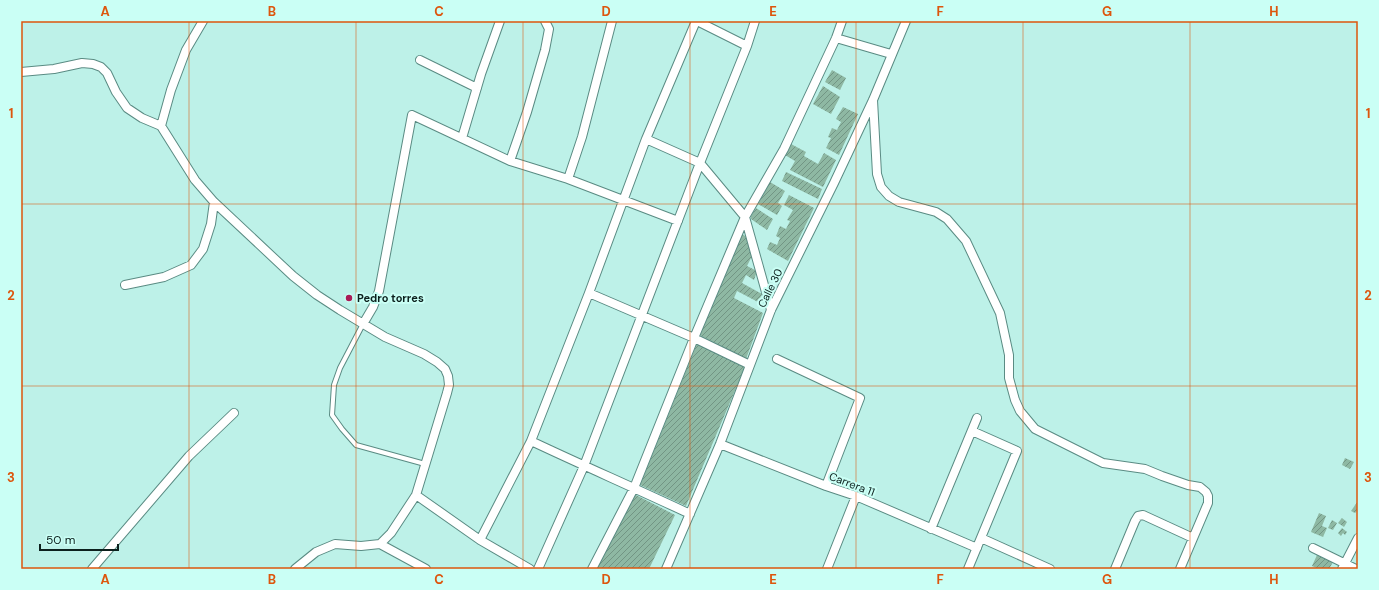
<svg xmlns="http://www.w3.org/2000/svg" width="1379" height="590" font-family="'DM Sans',sans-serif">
<defs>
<pattern id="building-hatch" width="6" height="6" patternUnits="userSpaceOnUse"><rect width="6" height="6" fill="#8eb8a3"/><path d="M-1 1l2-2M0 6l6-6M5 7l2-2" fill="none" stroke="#729584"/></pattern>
</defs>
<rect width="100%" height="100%" fill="#bdf1e8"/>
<path fill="url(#building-hatch)" d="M832 70 846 78 840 90 825 82Z
M823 86 840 97 831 114 813 104Z
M843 107 858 114 839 155 826 148 831 138 828 137 832 128 837 130 841 122 836 119Z
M791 144 806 152 804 156 818 164 824 153 836 160 823 187 790 170 795 161 785 155Z
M786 172 822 189 818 199 782 181Z
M770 182 785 191 778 203 782 206 777 215 758 204Z
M789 195 814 208 788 261 767 249 770 242 777 245 780 238 776 236 780 226 786 229 790 221 787 220 793 210 784 205Z
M756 208 773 219 767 230 751 219V216Z
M742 234 750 239 754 260 751 258 747 266 757 271 754 280 746 275 742 283 762 294 758 302 737 291 734 298 763 313 746 359 699 335Z
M697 343 745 367 686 506 640 485Z
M1345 458 1354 462 1350 469 1342 465Z
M634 494 675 515 649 569H596Z
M1358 501V510L1355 513 1351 511Z
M1319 513 1326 516 1322 526 1327 528 1323 537 1311 532Z
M1342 518 1347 522 1344 527 1338 523Z
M1332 520 1337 523 1333 530 1328 528Z
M1342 528 1347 532 1345 535 1343 533 1341 536 1338 533Z
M1317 555 1333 562 1329 569H1319L1312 566Z"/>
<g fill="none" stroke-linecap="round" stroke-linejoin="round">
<g stroke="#5a8b83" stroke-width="6">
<path id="lane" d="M363 324 340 368 334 385 332 415 342 429 356 445 425 464"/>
</g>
<g stroke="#5a8b83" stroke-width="10">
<path id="street" d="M697 21 747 46
M836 38 891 54
M420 60 477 88
M21 72 54 69 82 63 93 64 101 67 107 73 116 92 127 108 142 118 161 126 195 180 214 202 293 276 317 295 340 310 385 337 424 354 437 362 445 369 448 376 449 385 447 393 416 495 391 533 380 544 361 546 335 544 316 552 295 569
M873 100 877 174 881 187 889 196 899 202 936 212 947 219 966 241 1000 313 1009 355V378L1015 400 1020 411 1035 429 1103 463 1145 469 1162 476 1188 485 1200 487 1206 492 1208 496V503L1180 569
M161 126 171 90 186 50 203 21
M462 138 481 74 500 21
M646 139 700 163 745 217 771 310
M510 161 527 112 545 50 549 29 545 21
M568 179 582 137 612 21
M125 285 164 277 191 265 203 249 211 224 214 202
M589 293 694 338 750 365
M363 324 373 307 379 291 412 115 510 161 568 179 678 221
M777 359 860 398 826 486
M531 441C584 466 637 489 690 514
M720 444 826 486 856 496 977 548
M416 495 480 540 530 569
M931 529 977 418
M981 538 1050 569
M480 540 531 441 589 293 646 139 696 21
M380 544 426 569
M1313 548 1356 569
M92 569 189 456 234 413
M538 569 584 466 700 163 747 46 755 21
M592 569 634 488 694 338 745 217 784 149 836 38 842 21
M666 569 720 444 771 310 834 183 873 100 906 21
M827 569 856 496
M968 569 1017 451 972 431
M1115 569 1135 521 1138 516 1143 515 1193 538
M1342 569 1358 538"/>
</g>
<use href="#lane" stroke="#fff" stroke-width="4"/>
<use href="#street" stroke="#fff" stroke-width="8"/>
</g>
<path fill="none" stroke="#dd560d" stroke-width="1" stroke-opacity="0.55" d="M189 21V569M356 21V569M523 21V569M690 21V569M856 21V569M1023 21V569M1190 21V569M21 204H1358M21 386H1358"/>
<circle fill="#a91a56" stroke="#cafff5" stroke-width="1.5" cx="349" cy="298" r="4"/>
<g text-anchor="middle" stroke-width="4" stroke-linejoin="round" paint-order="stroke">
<g font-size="11" fill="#0c201d" stroke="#cafff5">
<text transform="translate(770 288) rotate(-64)" y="4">Calle 30</text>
<text transform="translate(852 484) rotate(21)" y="4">Carrera 11</text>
</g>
<g font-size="11" font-weight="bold" fill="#0c201d" stroke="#cafff5" text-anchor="start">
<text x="357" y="302">Pedro torres</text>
</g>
</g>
<rect width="1379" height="590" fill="none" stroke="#cafff5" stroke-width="44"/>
<path d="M40 544v6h78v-6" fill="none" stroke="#0c201d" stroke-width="2"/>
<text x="46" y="544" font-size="12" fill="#0c201d" stroke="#cafff5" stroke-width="3" paint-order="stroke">50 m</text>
<rect x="22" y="22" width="1335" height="546" fill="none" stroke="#dd560d" stroke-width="1.5"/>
<g font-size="13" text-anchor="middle" font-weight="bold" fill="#dd560d">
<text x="105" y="16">A</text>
<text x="272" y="16">B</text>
<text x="439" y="16">C</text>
<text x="606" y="16">D</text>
<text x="773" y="16">E</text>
<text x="940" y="16">F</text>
<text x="1107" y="16">G</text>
<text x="1274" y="16">H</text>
<text x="11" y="118">1</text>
<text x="1368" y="118">1</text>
<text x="11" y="300">2</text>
<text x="1368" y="300">2</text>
<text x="11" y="482">3</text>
<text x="1368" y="482">3</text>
<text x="105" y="584">A</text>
<text x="272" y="584">B</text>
<text x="439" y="584">C</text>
<text x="606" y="584">D</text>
<text x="773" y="584">E</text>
<text x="940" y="584">F</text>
<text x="1107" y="584">G</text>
<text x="1274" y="584">H</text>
</g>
</svg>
